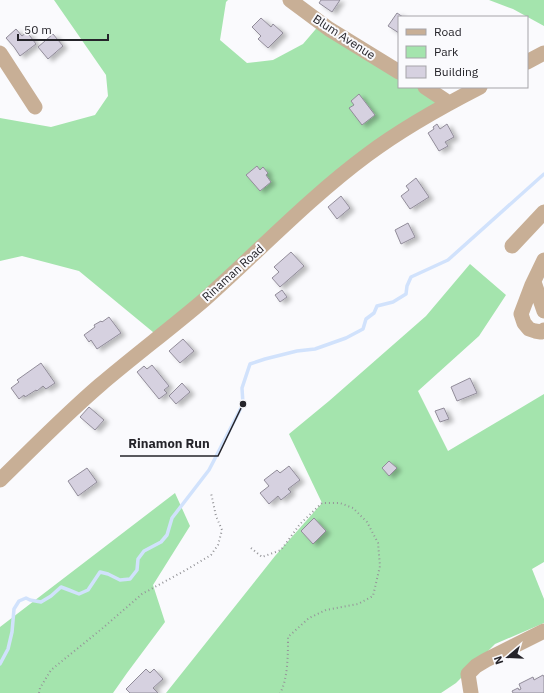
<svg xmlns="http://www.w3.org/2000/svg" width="544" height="693" font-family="'IBM Plex Sans',sans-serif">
<defs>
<filter id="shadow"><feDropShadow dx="4.5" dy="2.5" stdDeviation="2" flood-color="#0004"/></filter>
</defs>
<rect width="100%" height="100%" fill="#fafafd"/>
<path fill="#a4e4ad" d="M54 0H228L226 2 220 40 247 63 273 60 303 44 321 23 399 72V87H425L449 103 394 136 159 337 79 271 22 256 0 261V118L51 127 95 115 108 96 106 75Z
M489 0H544V26L513 9Z
M470 264 506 295 479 336 418 391 448 451 544 394V562L532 569 544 599V623L495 644 456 683 441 693H166L275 556 322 503 289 434 329 401 426 316Z
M175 493 190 526 153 585 165 622 127 673 113 693H0V627Z"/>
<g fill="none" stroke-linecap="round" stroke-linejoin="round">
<path stroke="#d1e2fc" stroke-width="3.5" d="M0 664 8 649 12 632 14 609 19 601 26 598 30 600 41 602 51 596 61 587 69 590 79 594 88 590 100 572 108 574 120 580 130 579 137 570 138 559 144 551 161 542 167 535 172 518 209 470 243 404 242 388 250 364 265 359 297 351 315 349 346 338 363 329 366 319 374 313 377 306 393 302 406 294 407 286 411 277 448 260 544 174"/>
</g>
<path fill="#d6d1e0" stroke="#918c99" filter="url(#shadow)" d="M321 0H340L332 12 319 3Z
M397 13 403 17H399V33L388 26Z
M261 18 271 27 273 24 283 33 268 48 258 39 261 36 252 27Z
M16 29 22 36 27 32 36 44 20 56 14 47 6 38Z
M53 34 63 46 48 59 38 47Z
M359 94 375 115 362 125 349 108 354 105 351 101Z
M437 124 440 129 447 124 454 137 445 142 448 146 439 151 428 133 434 129 433 127Z
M257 166 260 170 263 167 268 173 266 175 271 182 260 191 246 175Z
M416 178 429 197 410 209 401 196 409 190 406 186Z
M341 196 350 208 337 219 328 207Z
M408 223 415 237 401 244 395 230Z
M291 252 304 266 280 287 272 278 279 272 274 267Z
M282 290 287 297 280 302 275 295Z
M109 317 121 333 97 349 91 340 89 342 84 335 95 327 94 325 101 321 102 322Z
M183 339 194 351 180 363 169 351Z
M41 363 55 383 46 389 43 386 37 391 36 390 25 397 24 395 19 399 11 388 19 382 17 380Z
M152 365 169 386 164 390 167 393 159 399 137 372 144 366 147 369Z
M470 378 477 393 457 401 451 387Z
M182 383 190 392 176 404 169 396Z
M89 407 104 420 95 430 80 417Z
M444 408 449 419 440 422 435 411Z
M389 461 397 468 389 476 382 468Z
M289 466 300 480 288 489 291 492 281 500 278 496 269 504 260 493 269 486 264 480 277 470 280 473Z
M87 468 97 482 78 496 68 481Z
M314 518 326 531 313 544 301 531Z
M146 669 150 673 154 669 163 679 153 688 158 693H130L126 689Z
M543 675 544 677V693H513L512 691 518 688 519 690 521 689 519 684 533 677 534 680Z"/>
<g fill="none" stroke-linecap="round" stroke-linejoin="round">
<path stroke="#959599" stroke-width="2" stroke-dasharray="1 3" stroke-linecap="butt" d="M251 548 262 557 281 550 300 524 322 503H340L353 508 367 522 378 543 380 566 373 596 358 604 326 610 309 618 288 637C288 653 288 680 280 693
M39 693 40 688 51 670 104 627 142 594 186 570 211 555 218 545 222 530 216 516 211 493"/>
<path stroke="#c8af96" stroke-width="15" d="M290 0 329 29 399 72
M0 53 35 107
M527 62 544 53
M425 87 449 103
M512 246 544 212
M544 260 532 285 521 314 524 323 529 329 535 331 541 332 544 330
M534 282 544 311
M0 480C33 448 65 415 100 385 134 356 170 329 204 300 258 252 309 198 367 155 403 128 441 107 480 87
M471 693 468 674 476 666 486 660 544 631"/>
</g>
<g text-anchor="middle" stroke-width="4" stroke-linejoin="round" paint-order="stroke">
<g font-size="12" fill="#25242a" stroke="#fafafd">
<text transform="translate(344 37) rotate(33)" y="4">Blum Avenue</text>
<text transform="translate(233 273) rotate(-42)" y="4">Rinaman Road</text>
</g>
</g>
<path fill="none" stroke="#25242a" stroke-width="1.5" d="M243 404L218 456H120"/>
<circle fill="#25242a" stroke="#fafafd" stroke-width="1.5" cx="243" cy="404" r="4"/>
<g font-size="13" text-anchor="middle" font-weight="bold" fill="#25242a" stroke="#fafafd" stroke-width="4" stroke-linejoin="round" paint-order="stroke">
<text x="169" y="448">Rinamon Run</text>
</g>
<rect x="398" y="16" width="130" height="72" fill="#fafafd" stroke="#a5a4a9"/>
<rect x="406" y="29" width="20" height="6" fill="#c8af96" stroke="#a5a4a9"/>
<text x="434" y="36" font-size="12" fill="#25242a">Road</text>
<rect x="406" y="46" width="20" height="12" fill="#a4e4ad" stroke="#a5a4a9"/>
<text x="434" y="56" font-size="12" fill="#25242a">Park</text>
<rect x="406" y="66" width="20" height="12" fill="#d6d1e0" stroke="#a5a4a9"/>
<text x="434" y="76" font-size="12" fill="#25242a">Building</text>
<g transform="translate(508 657) rotate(251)" stroke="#fafafd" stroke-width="3" paint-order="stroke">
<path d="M0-3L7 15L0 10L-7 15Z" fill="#25242a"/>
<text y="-6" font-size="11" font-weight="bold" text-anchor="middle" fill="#25242a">N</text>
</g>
<path d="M18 34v6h90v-6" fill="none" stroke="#25242a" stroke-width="2"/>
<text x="24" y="34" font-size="12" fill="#25242a" stroke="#fafafd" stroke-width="3" paint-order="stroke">50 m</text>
</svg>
